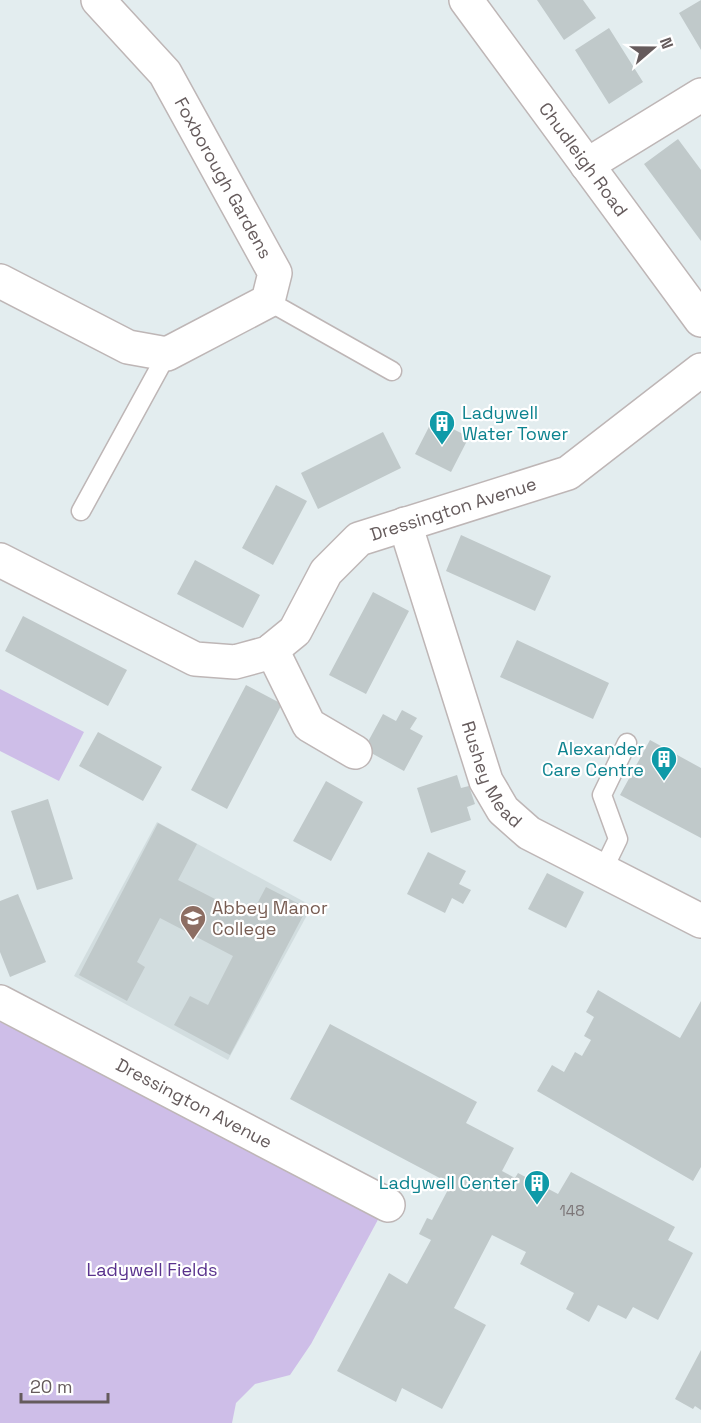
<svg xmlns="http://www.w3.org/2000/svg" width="701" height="1423" font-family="'Space Grotesk',sans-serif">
<rect width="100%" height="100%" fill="#e3edef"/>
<path fill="#d2dddf" d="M157 822 312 906 228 1060 74 976Z"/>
<path fill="#cebee8" d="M0 689 84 732 59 781 0 751Z
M0 1022 381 1214 311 1344 290 1375 255 1384 236 1403 232 1423H0Z"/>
<path fill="#c0c9ca" d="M537 0H583L596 18 564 40Z
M701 0V50L679 13Z
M609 28 643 82 609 104 575 50Z
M678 139 701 170V241L644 164Z
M433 419 469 437 451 472 415 454Z
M383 432 401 468 318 509 301 473Z
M276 485 307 501 273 565 242 548Z
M461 535 551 576 535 611 446 571Z
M195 560 260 595 243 628 177 594Z
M373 592 409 611 366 694 329 675Z
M23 616 127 670 108 706 5 651Z
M517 640 609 683 593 719 500 677Z
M246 685 282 704 227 809 191 790Z
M402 710 417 718 410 729 423 736 404 771 364 749 383 714 396 721Z
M98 732 162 767 143 801 79 766Z
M650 740 701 768V838L620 795Z
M457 775 461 788 469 786 475 804 467 807 471 820 431 833 417 788Z
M326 781 363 802 331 861 293 841Z
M48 799 73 879 37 890 11 811Z
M158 823 197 844 178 880 250 917 266 887 307 908 230 1055 174 1025 190 996 208 1005 233 956 160 918 137 962 145 967 127 1001 79 975Z
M428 852 466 871 459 884 471 890 463 904 452 898 445 913 407 894Z
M547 873 584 892 566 928 528 909Z
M18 894 46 962 10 977 0 952V901Z
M598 990 680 1038 701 1001V1167L693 1181 537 1091 552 1065 564 1072 575 1052 582 1056 591 1040 584 1036 594 1017 586 1012Z
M330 1024 477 1102 466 1123 514 1148 502 1171 515 1178 518 1173 558 1194 571 1172 675 1227 668 1240 693 1253 658 1320 633 1307 626 1319 598 1305 589 1322 566 1309 574 1293 520 1264 526 1252 492 1235 454 1308 486 1325 442 1409 402 1388 396 1402 337 1371 389 1273 407 1284 431 1240 419 1234 427 1218 432 1220 451 1184 290 1099Z
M701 1350V1410L695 1406 693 1409 675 1399Z"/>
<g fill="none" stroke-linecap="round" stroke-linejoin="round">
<g stroke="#beb6b6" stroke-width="21">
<path id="lane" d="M268 301 392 371
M81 511 167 354
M603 870 618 839 602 795 627 743"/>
</g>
<g stroke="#beb6b6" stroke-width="36">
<g id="street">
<path id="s1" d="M466 0 701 320"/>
<path d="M587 165 701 95"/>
<path d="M0 281 128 347 167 354 268 301 275 273 165 73 98 0"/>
<path id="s2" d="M405 524 486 781 503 810 529 833 701 921"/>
<path id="s3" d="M0 560 195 659 235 662 268 653 295 631 326 572 359 539 568 473 701 370"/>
<path d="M272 650 309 725 355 752"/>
<path id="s4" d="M0 1002 388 1205"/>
</g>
</g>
<use href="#lane" stroke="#fff" stroke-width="18"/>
<use href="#street" stroke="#fff" stroke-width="33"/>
</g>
<defs>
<g id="building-pin" transform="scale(1.35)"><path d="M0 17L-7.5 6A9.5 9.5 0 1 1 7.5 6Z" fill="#0f9aa8" stroke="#fff"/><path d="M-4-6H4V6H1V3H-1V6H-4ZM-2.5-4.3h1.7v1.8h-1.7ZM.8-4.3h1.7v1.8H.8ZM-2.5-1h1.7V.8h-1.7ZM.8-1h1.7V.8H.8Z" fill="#fff"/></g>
<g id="school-pin" transform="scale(1.35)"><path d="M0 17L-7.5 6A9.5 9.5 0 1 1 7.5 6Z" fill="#8d6e63" stroke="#fff"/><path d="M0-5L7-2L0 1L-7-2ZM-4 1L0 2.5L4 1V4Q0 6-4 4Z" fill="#fff"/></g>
</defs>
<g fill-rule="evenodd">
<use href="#building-pin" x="442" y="423"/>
<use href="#building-pin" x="664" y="759"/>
<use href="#school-pin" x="193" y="918"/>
<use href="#building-pin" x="537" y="1183"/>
</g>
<g text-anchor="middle" stroke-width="4.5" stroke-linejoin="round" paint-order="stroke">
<g font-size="15" fill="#7c7678">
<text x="572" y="1216">148</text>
</g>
<g font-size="18" fill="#655b5c" stroke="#fff">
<text dy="6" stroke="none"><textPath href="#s1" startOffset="198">Chudleigh Road</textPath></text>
<text transform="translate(223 178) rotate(61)" y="6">Foxborough Gardens</text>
<text dy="6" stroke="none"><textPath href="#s3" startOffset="540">Dressington Avenue</textPath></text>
<text dy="6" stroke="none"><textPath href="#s2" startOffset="266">Rushey Mead</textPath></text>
<text dy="6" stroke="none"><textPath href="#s4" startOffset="219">Dressington Avenue</textPath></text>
</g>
<g font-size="18" fill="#0d838f" stroke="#fff" text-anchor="end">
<text x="462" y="419" text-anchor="start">Ladywell<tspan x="462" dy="21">Water Tower</tspan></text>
<text x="644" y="755">Alexander<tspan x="644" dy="21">Care Centre</tspan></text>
<text x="518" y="1189">Ladywell Center</text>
</g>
<g font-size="18" fill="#785e54" stroke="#fff" text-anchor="start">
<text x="212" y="914">Abbey Manor<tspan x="212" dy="21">College</tspan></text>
</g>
<g font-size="18" fill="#59328d" stroke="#fff">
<text x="152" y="1276">Ladywell Fields</text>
</g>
</g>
<g transform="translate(653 48) rotate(70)" stroke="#ffffff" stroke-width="4.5" paint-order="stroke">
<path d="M0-4.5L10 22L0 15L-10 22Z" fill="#655b5c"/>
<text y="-9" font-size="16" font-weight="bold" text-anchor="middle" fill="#655b5c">N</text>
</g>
<path d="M21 1393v9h87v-9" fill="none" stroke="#655b5c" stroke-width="3"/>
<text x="30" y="1393" font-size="18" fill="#655b5c" stroke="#ffffff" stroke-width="4.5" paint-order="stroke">20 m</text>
</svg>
